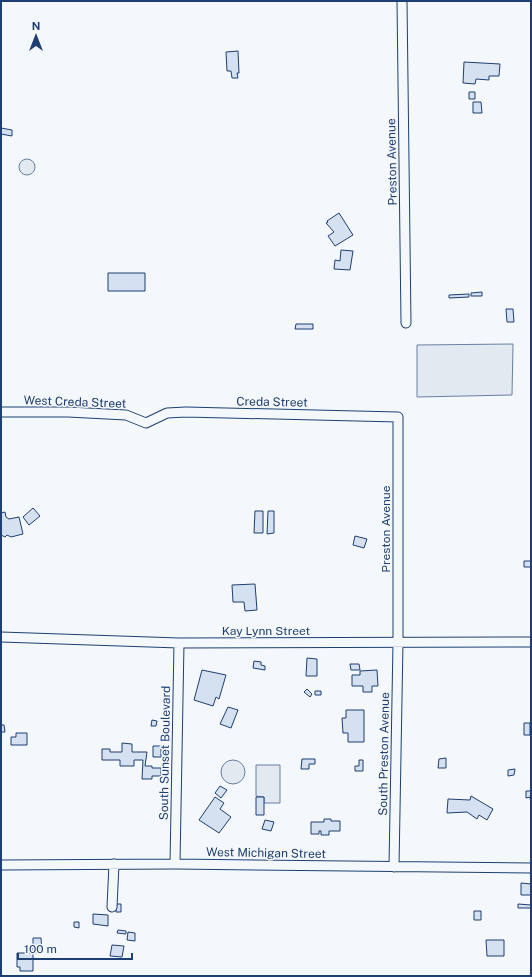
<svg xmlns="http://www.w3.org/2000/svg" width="532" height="977" font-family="'Public Sans',sans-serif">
<rect width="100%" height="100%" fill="#f4f7fb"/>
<path fill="#e3e9f0" stroke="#687fa3" d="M19 167a8 8 0 1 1 16 0a8 8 0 1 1-16 0Z
M513 344 512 395 417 397V345Z
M221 772a12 12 0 1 1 24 0a12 12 0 1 1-24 0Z
M256 765H280V803H264V797L256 796Z"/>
<path fill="#d5e0f0" stroke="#1d3f73" d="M238 51 239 73H237L238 78H232L231 71H227L226 52Z
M464 62 500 64 499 76H489V80L476 79 475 84 463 83Z
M469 92H475V99H469Z
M473 102H481L482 113H473Z
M1 128 12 130V136L1 134Z
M339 213 353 235 335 246 328 236 334 232 326 223 328 222 327 221Z
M341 250 353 251 350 270 334 269 335 260 340 261Z
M108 273H145V291H108Z
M482 292V296H471V293Z
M469 294V297L449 298V295Z
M506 309H513L514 322H507Z
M296 324H313V329H295Z
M33 508 40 516 29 525 23 517Z
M255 511H263V533H254Z
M268 511H274V533L267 534Z
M5 512 6 517 9 519 19 517 23 534 11 537 7 535 5 537 1 535V513Z
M355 536 367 539 364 548 353 545Z
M524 561H531V567H524Z
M255 584 257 610 245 611 244 602H233L232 585Z
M307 658 317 659V676H306Z
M254 661 261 662V665L265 666V670L253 668Z
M350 664H359L360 670H351Z
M202 670 226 675 219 699 216 697 213 706 194 700Z
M377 670 378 686H372V692H363V686H352V675H360V671Z
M307 689 312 694 310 697 304 692Z
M315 691H321V695H315Z
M228 707 238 710 231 728 220 724Z
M346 710H364V742H348V733H343L342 718H346Z
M152 720 157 721 156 726H151Z
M524 723H530V735H524Z
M1 725H4L5 732H1V740Z
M16 733H27V745H11V737H16Z
M122 743 132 744V752H147L145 766H152V768H161V776H152V779H142L143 760H134V766H120V760H102V749H110V752H122Z
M153 746H161V757H153Z
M446 758V768H438L439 759Z
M302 759H315V764H309V769H301Z
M359 760H363V771H355V766H359Z
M515 769 514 775 508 776V770Z
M220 786 227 790 221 798 215 793Z
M526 791H531V805L530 797 526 798Z
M471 796 493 809 487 820 479 815 477 819 467 812 447 813 448 799 470 800Z
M215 797 224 803 220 809 231 817 219 833 199 820Z
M256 797H264V815H256Z
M324 819H331V821H340V831H329V835H321V831H319V834H311V822H324Z
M265 820 274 822 271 831 262 829Z
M521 883 531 884V895H521Z
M116 904H121V912H116Z
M518 904 531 905V908H518Z
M474 911H481V920H474Z
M93 914 108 915V926L93 924Z
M74 922H79V928L74 927Z
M118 930 126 931V934L117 933Z
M128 932 135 933V941L127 940Z
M33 938H41L42 952 33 953Z
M486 940H504V956H487Z
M112 945 124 946 122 957 110 956Z
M17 953H33V971H20V967H17Z"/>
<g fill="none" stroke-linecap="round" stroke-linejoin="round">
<g stroke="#1d3f73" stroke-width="11">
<path id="minor" d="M402 1 406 323
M1 412H68L126 415 146 423 167 413 186 412 398 417V642L394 867
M1 637 179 643 531 642
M175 864 179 643
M1 865 175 864 531 868
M112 907 114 864"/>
</g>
<use href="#minor" stroke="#f4f7fb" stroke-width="9"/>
</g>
<g text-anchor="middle" stroke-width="3" stroke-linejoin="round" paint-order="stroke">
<g font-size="12" fill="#1d3f73" stroke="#f4f7fb">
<text transform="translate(392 162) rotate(-91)" y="4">Preston Avenue</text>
<text transform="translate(75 402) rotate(2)" y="4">West Creda Street</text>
<text transform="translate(272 402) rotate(1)" y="4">Creda Street</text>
<text transform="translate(386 529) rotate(-90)" y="4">Preston Avenue</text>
<text x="266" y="635">Kay Lynn Street</text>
<text transform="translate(165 753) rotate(-89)" y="4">South Sunset Boulevard</text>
<text transform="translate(384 754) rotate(-89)" y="4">South Preston Avenue</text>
<text transform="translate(266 853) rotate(1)" y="4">West Michigan Street</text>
</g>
</g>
<rect width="532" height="977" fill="none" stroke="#1d3f73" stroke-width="4"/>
<g transform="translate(36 36)" stroke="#f4f7fb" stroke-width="3" paint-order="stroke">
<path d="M0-3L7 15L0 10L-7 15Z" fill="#1d3f73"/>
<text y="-6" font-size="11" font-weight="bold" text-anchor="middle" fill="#1d3f73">N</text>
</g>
<path d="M18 953v6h114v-6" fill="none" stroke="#1d3f73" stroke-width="2"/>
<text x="24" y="953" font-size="12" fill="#1d3f73" stroke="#f4f7fb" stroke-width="3" paint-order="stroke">100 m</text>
</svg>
